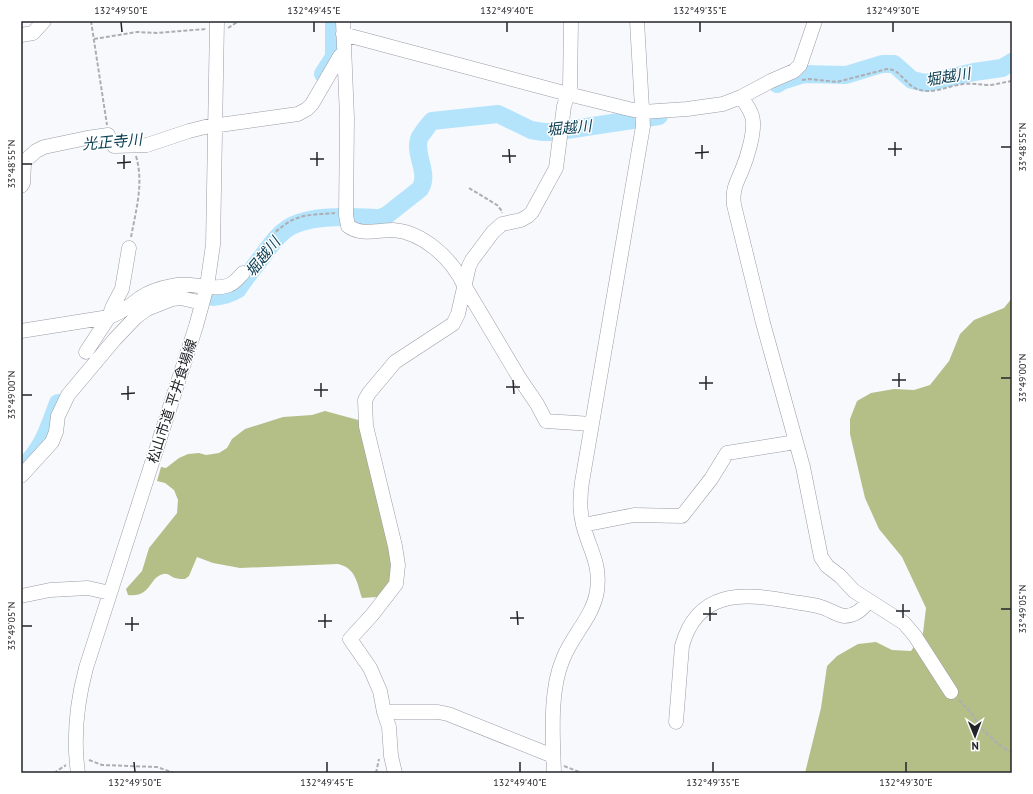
<svg xmlns="http://www.w3.org/2000/svg" width="1033" height="794" font-family="'PT Sans','Noto Sans JP',sans-serif">
<rect width="100%" height="100%" fill="#f8f9fd"/>
<path fill="#b4be87" d="M1012 298V773H805L821 708 827 666 837 656 858 644 876 642 892 650 911 651 923 633 926 608 902 557 879 529 865 498 850 434V419L857 401 871 393 894 389 914 390 930 385 949 361 960 334 974 320 1004 308Z
M325 411 362 421 391 545 394 576 377 597 362 598C357 583 356 568 338 564L240 568 213 563 197 557 189 576 185 579C182 579 178 579 175 578 171 577 168 573 164 574 149 576 152 598 128 595L126 589 142 571 149 548 177 513 178 500 174 490 165 483 157 481 161 467 166 468 179 458 188 454 199 453 206 455 219 453 227 448 232 439 245 429 283 417 312 415Z"/>
<g fill="none" stroke-linecap="round" stroke-linejoin="round">
<path stroke="#b4e4fc" stroke-width="18" d="M323 74 334 57V21
M777 84 782 81 804 74 846 75 882 64H894L912 80 926 83 974 72 1002 68 1012 62
M213 297C223 296 230 294 238 289 246 277 255 266 264 254 270 246 276 237 284 231 305 213 353 217 380 218L387 215 420 189C430 173 414 156 419 139 420 136 423 133 424 131 427 127 429 124 432 121L498 114 531 130 543 132H553L659 116
M28 462C44 445 50 424 58 403"/>
<g stroke="#9a9ca7" stroke-width="15">
<path id="minor" d="M343 21 347 118 346 215 348 226C361 236 378 230 393 230 423 232 452 259 464 285L520 379 537 404 546 421 592 424
M343 34 568 94 629 109 643 112 687 109 723 104 741 97 771 81 794 71 800 65 815 21
M21 35 33 33 44 21
M741 97C746 104 753 113 753 122 754 135 747 158 742 170 736 184 732 190 734 205L763 323 803 467 821 557 827 566 840 576 854 591 904 623 915 636 951 692
M21 186 23 183 24 164 26 160 36 151 44 147 87 138 108 135 114 146 147 145 189 131 205 127 298 114 307 109 312 104 340 56 344 53
M21 331 109 317C123 312 129 306 140 298 149 292 161 288 172 286 190 281 213 292 229 285 235 283 239 277 243 273
M86 352 109 317 113 306 122 289 129 248
M21 476 52 442 56 432 58 416 68 395 115 339 136 317 147 309 172 299 181 298 202 303
M583 525 634 515 682 516 711 479 727 453 796 442
M21 596 50 590 88 588 110 593
M384 712H438L448 714 553 756
M676 722 682 646C697 591 742 592 788 601 799 603 811 604 821 607 829 609 836 615 844 616 856 616 862 609 869 601
M78 773C73 738 77 702 86 668L196 326 207 286 213 245 217 21
M395 773 391 756 389 727 384 712 380 691 370 668 350 639 372 615 396 584 398 565 395 546 366 426 365 400 369 393 395 362 453 324 458 314 469 266 472 260 493 232 502 224 521 220 528 216 532 212 556 168 564 106 570 88 571 21
M554 773C553 738 549 691 563 659 572 635 593 617 597 591 601 562 589 550 583 524 579 510 580 496 582 482L643 126 637 21"/>
</g>
<path stroke="#adaeb3" stroke-width="2" stroke-dasharray="4 2" stroke-linecap="butt" d="M91 21 107 125
M228 28 239 21
M94 39 137 32 157 33 206 29
M802 80 809 79 837 82 887 69C900 69 905 84 917 89 933 95 947 86 963 84 972 83 981 85 991 85 998 84 1005 82 1012 81
M469 188 497 205 502 211V213
M131 237C136 210 144 183 136 156
M249 264C264 244 279 222 304 216 314 214 325 214 335 213
M959 700 972 714 981 728 997 743 1012 753
M89 760 102 765 157 767 174 773
M564 766 582 773
M54 773 66 765
M376 773 379 759"/>
<use href="#minor" stroke="#fff" stroke-width="14"/>
</g>
<path fill="none" stroke="#232429" stroke-width="1.5" d="M121 22 122 32M314 22V32M507 22V32M700 22V32M893 22V32M895 142V156M702 145V159M1001 147H1011M509 149 510 163M888 149H902M317 152V166M695 153 709 152M124 155V169M502 156H516M310 159H324M117 163 131 162M22 164H32M899 373V387M706 376V390M1001 378H1011M513 380 514 394M892 380H906M321 383V397M699 383H713M128 386V400M506 387H520M314 390H328M121 394 135 393M22 395H32M903 604V618M710 607V621M1001 609H1011M517 611 518 625M896 611H910M325 614V628M703 614H717M132 617V631M510 618H524M318 621H332M125 624H139M22 626H32M134 762 135 772M327 762V772M520 762V772M713 762V772M906 762V772"/>
<g text-anchor="middle" stroke-width="3" stroke-linejoin="round" paint-order="stroke">
<g font-size="14" fill="#232429" stroke="#fff">
<text transform="translate(172 401) rotate(-72)" y="5">松山市道 平井食場線</text>
</g>
<g font-size="15" font-style="italic" fill="#0d4055" stroke="#fff">
<text transform="translate(948 77) rotate(-9)" y="5">堀越川</text>
<text transform="translate(569 128) rotate(-5)" y="5">堀越川</text>
<text transform="translate(112 142) rotate(-5)" y="5">光正寺川</text>
<text transform="translate(263 257) rotate(-51)" y="5">堀越川</text>
</g>
</g>
<rect width="1033" height="794" fill="none" stroke="#ffffff" stroke-width="44"/>
<g transform="translate(975 736) rotate(179)" stroke="#ffffff" stroke-width="3" paint-order="stroke">
<path d="M0-3L7 15L0 10L-7 15Z" fill="#232429"/>
<text y="-6" font-size="11" font-weight="bold" text-anchor="middle" fill="#232429">N</text>
</g>
<rect x="22" y="22" width="989" height="750" fill="none" stroke="#232429" stroke-width="1.5"/>
<g font-size="10" text-anchor="middle" fill="#232429">
<text x="121" y="14">132°49'50"E</text>
<text x="314" y="14">132°49'45"E</text>
<text x="507" y="14">132°49'40"E</text>
<text x="700" y="14">132°49'35"E</text>
<text x="893" y="14">132°49'30"E</text>
<text transform="translate(1022 147) rotate(-90)" y="4">33°48'55"N</text>
<text transform="translate(11 164) rotate(-90)" y="4">33°48'55"N</text>
<text transform="translate(1022 378) rotate(-90)" y="4">33°49'00"N</text>
<text transform="translate(11 395) rotate(-90)" y="4">33°49'00"N</text>
<text transform="translate(1022 609) rotate(-90)" y="4">33°49'05"N</text>
<text transform="translate(11 626) rotate(-90)" y="4">33°49'05"N</text>
<text x="135" y="786">132°49'50"E</text>
<text x="327" y="786">132°49'45"E</text>
<text x="520" y="786">132°49'40"E</text>
<text x="713" y="786">132°49'35"E</text>
<text x="906" y="786">132°49'30"E</text>
</g>
</svg>
